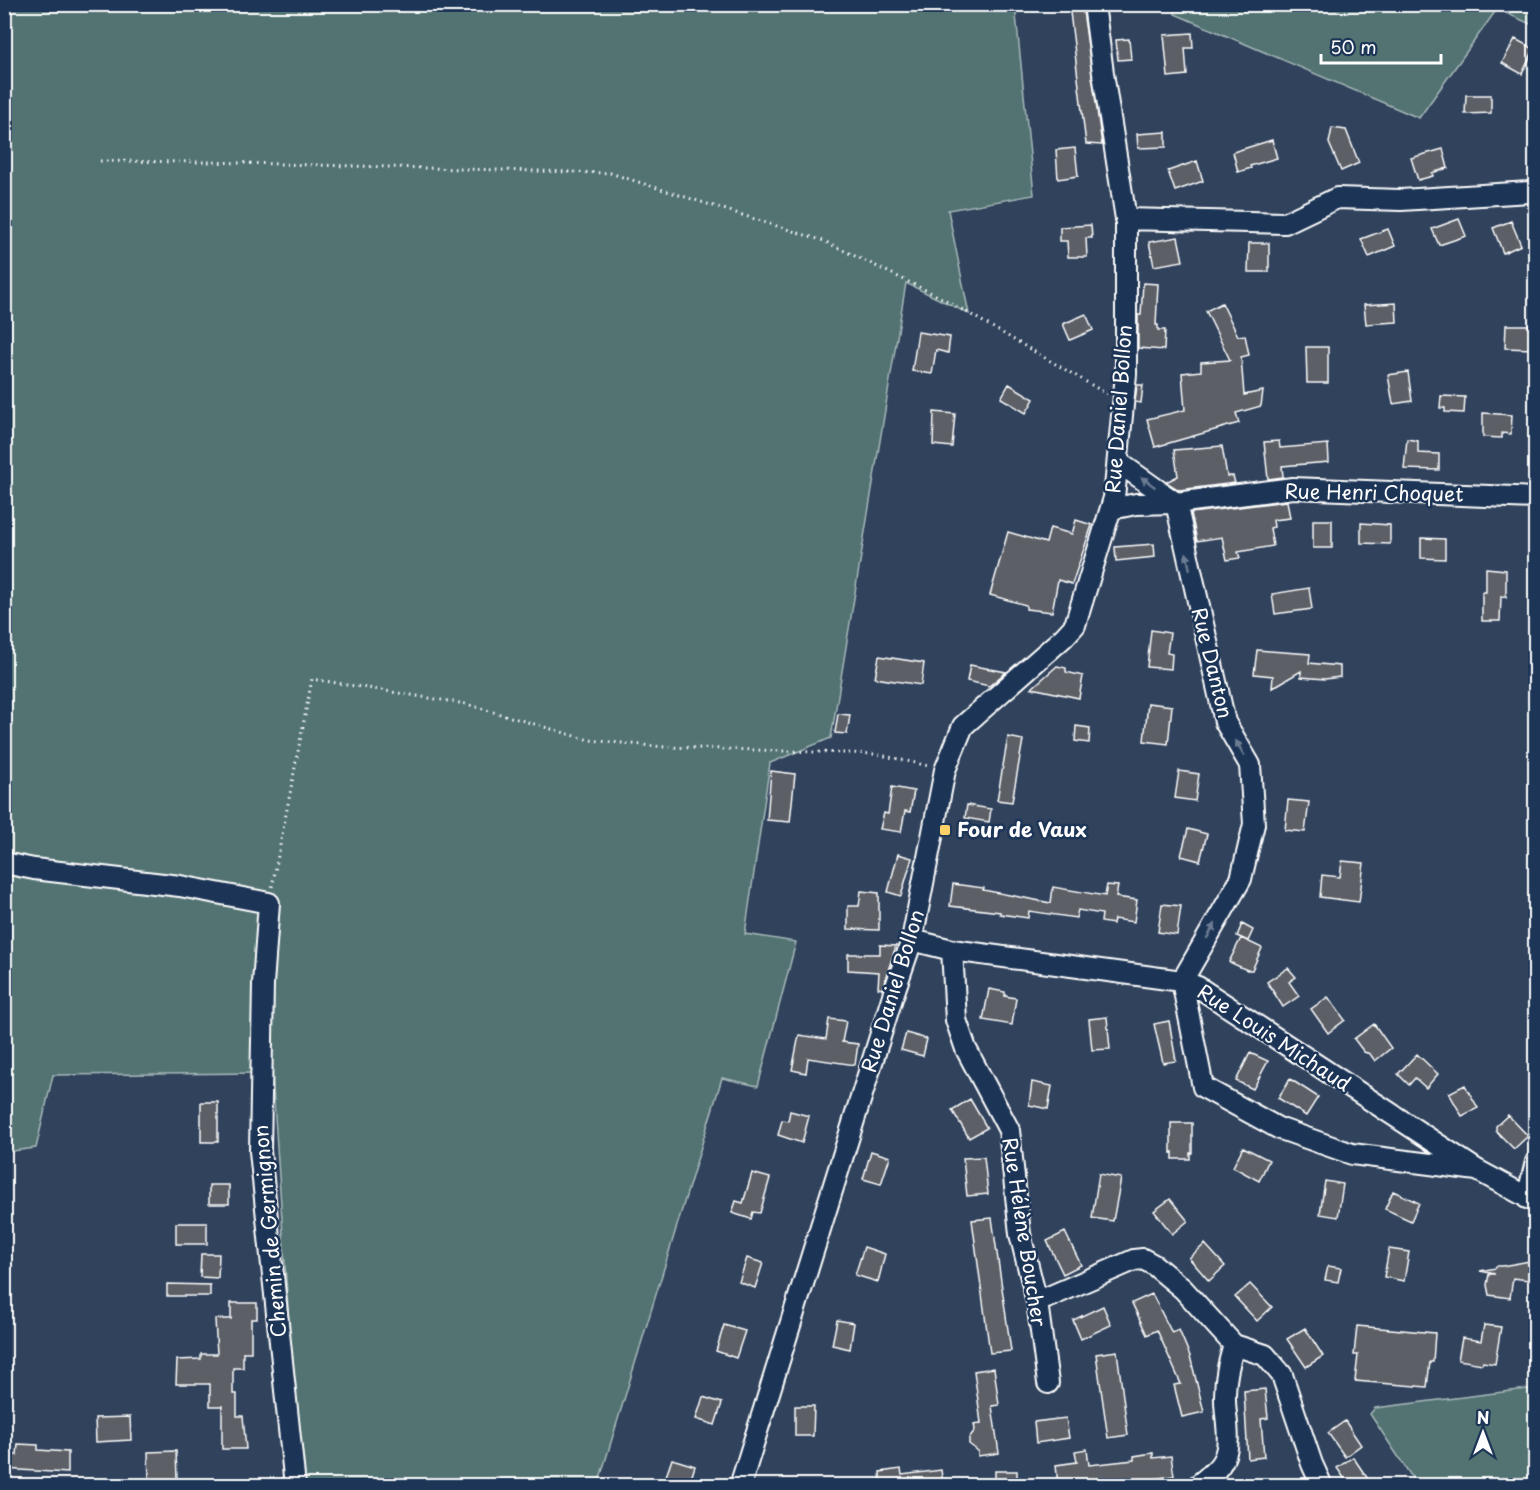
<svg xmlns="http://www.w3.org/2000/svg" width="1540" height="1490" font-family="'Playpen Sans',sans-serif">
<rect width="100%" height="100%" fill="#30425c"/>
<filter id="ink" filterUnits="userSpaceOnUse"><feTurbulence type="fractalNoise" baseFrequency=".0167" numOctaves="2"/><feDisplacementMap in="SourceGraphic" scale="12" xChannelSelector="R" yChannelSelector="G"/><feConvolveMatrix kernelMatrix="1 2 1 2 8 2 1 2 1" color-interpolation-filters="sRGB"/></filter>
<g filter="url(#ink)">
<path fill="#527373" stroke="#a8b9b9" stroke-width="1.5" d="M4 5H1015L1034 195 948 210 969 314 906 283 831 738 770 763 745 934 796 942 758 1086 722 1078 598 1485H300L272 1073 53 1075 36 1148 5 1152Z
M1174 5H1535V26L1497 9 1419 118 1175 14Z
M1535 1388V1485H1417L1370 1414 1375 1408Z"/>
<path fill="#5b5f66" stroke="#fff" stroke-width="1.5" d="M1069 4H1082L1102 145 1086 144Z
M1192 33 1193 48H1185L1187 75 1168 77 1164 35Z
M1129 39 1131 59 1118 60 1116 40Z
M1515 39 1534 49 1522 74 1502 63Z
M1466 95H1491V113L1465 114Z
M1332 128 1346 130 1359 163 1341 171 1329 143Z
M1166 132V147L1138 148 1137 134Z
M1272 140 1277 158 1250 166 1251 168 1238 172 1233 152Z
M1075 148 1078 176 1058 179 1056 150Z
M1443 149 1448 168 1432 173 1433 176 1418 180 1411 158Z
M1197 161 1203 181 1175 191 1168 171Z
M1459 219 1466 236 1439 245 1432 229Z
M1511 221 1521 245 1503 253 1493 228Z
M1091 225 1092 238H1086L1087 257H1068L1067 241H1060V227Z
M1388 229 1395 246 1369 257 1361 239Z
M1178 237 1183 261 1154 266 1149 242Z
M1249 243H1269V272H1248Z
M1143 283 1158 284 1156 325H1158V330H1165L1164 350 1138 348V315H1141Z
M1222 303 1238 336 1245 335 1249 355 1241 357 1244 395 1263 391 1261 406 1236 413 1239 423 1155 447 1147 419 1185 410 1182 373 1201 371V362L1230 360 1206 311Z
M1396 303 1397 322 1366 324 1364 305Z
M1086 314 1093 330 1070 340 1063 324Z
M1506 325H1536V349L1505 348Z
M918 332 950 337 948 353 936 350 932 374 912 371Z
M1306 347H1328V383H1307Z
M1408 372 1412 401 1393 404 1388 375Z
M1009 384 1034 399 1026 413 1001 398Z
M1137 385H1143L1141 403 1135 402Z
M1441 396 1465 397 1464 413 1445 412V408H1440Z
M934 412 955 414 952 447 933 445Z
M1483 413 1512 415 1511 434 1502 433V438L1483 437Z
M1407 439 1418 441V453L1439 454V470L1404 469Z
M1279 441 1280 448 1328 444 1329 462 1282 466 1283 477 1268 479 1264 442Z
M1222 446 1227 476H1233L1235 483 1179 490 1166 482 1178 476 1174 450Z
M1287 501 1290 518 1273 520 1274 527 1270 528 1273 546 1238 552 1240 558 1227 560 1222 537 1197 541 1191 513Z
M1076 520 1092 525 1072 584 1058 580 1052 612 1026 609V605L990 595 1008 532 1046 543 1050 528 1072 534Z
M1313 520H1332V548H1313Z
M1361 523 1390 525V544L1361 543Z
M1421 538 1445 539V559L1421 558Z
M1154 544 1155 557 1116 561 1115 547Z
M1486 568 1506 570V597L1501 596 1500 621H1482V592H1486Z
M1309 588 1312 609 1275 614 1272 594Z
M1151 630 1170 633 1167 653 1172 654 1171 669 1147 667Z
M1257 650 1310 654 1309 663 1340 666V677L1325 679 1301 677V671L1272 688 1273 676 1254 674Z
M879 656 924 663 921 685 875 678Z
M970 665 1006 672 989 686 967 681Z
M1057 666 1066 668V672L1083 676 1079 698 1032 688Z
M1148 703 1172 706 1168 744 1144 741Z
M838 714 850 715 847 734 835 733Z
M1076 726 1090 728 1089 743 1075 741Z
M1008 737 1023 740 1012 802 997 800Z
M771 771 795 774 790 822 767 820Z
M1179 771 1199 774 1195 801 1175 798Z
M892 787 914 791 910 812 905 811 901 832 880 829 884 813 888 814Z
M1288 800 1309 802 1305 832 1285 830Z
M967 805 991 809 989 822 965 818Z
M1188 829 1207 834 1200 861 1181 856Z
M898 854 912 858 901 896 888 892Z
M1342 861 1364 863 1359 902 1320 897 1322 875 1340 877Z
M953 884 984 888 983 890 1051 903 1053 887 1105 896 1107 885 1118 886 1116 897 1137 900 1134 922 1114 919 1113 924 1101 922 1102 914 1078 910 1076 918 1029 911 1028 918 1000 914V912L950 906Z
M861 891 879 893V930L848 929V906H859Z
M1162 904 1181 906 1177 935 1158 932Z
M1242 924 1253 930 1248 941 1237 936Z
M1241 938 1262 948 1252 970H1247L1229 962Z
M880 945 896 946 882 989 878 988 879 972 848 970V954H880Z
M1288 968 1296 977 1289 982 1299 996 1283 1007 1267 982Z
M989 989 1005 992V996L1016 998 1012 1025 983 1020Z
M1328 997 1345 1020 1328 1033 1311 1009Z
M1107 1017 1110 1049 1092 1050 1089 1019Z
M829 1019 846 1021 842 1042 858 1044 855 1065 808 1058 806 1073 792 1070 799 1035 826 1039Z
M1169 1021 1176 1061 1163 1063 1154 1024Z
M1374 1024 1391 1048 1375 1061 1370 1054 1364 1052 1354 1039Z
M906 1033 927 1039 923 1056 901 1050Z
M1250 1053 1268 1061 1253 1089 1236 1081Z
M1417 1054 1438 1074 1426 1088 1415 1078 1409 1085 1398 1074Z
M1290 1079 1318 1097 1306 1116 1278 1098Z
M1032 1082 1052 1086 1048 1109 1029 1105Z
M1465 1085 1478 1108 1462 1116 1449 1093Z
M970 1099 987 1128 969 1138 952 1110Z
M201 1102H218V1142H201Z
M790 1111 809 1116 802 1143 778 1135 782 1120 788 1121Z
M1508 1115 1528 1136 1514 1149 1496 1131V1126Z
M1171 1123H1192V1153H1190V1159H1173V1152L1171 1153Z
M1243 1147 1269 1160 1259 1181 1233 1167Z
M871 1151 890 1157 881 1184 863 1179Z
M984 1157 988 1194 967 1196 963 1158Z
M752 1173 770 1178 760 1213 753 1212 751 1219 732 1213 736 1201 743 1203Z
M1099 1174 1121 1178 1113 1221 1092 1218Z
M1325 1181 1343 1184 1338 1217 1320 1214Z
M209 1185H229V1204H209Z
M1393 1191 1419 1203 1411 1221 1385 1209Z
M1170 1199 1188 1221 1172 1234 1154 1211Z
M992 1218 1011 1351 990 1353 972 1220Z
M176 1223H207V1244H176Z
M1065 1232 1081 1265 1063 1274 1047 1241Z
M1205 1244 1225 1266 1209 1281 1189 1258Z
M864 1247 885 1254 878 1282 855 1275Z
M1389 1249 1409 1252 1404 1281 1384 1277Z
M201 1254H219L218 1278 200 1277Z
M747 1258 763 1263 755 1288 739 1282Z
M1536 1260V1281L1513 1278 1510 1298 1489 1295 1487 1285 1489 1274H1495L1480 1271 1496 1268V1266H1502Z
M1328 1266 1341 1268 1338 1282 1325 1280Z
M167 1284 210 1285V1296H167Z
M1250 1284 1272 1307 1257 1321 1235 1297Z
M1152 1294 1172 1333 1179 1330 1190 1356 1204 1412 1182 1417 1174 1385 1181 1384 1157 1330 1147 1335 1132 1303Z
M231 1303H257V1319H251V1352H243V1368H233V1394H237V1416H243L246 1449H222V1406H210V1384H176L177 1360 201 1359V1354H217L215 1319H231Z
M1103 1306 1111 1325 1081 1339 1073 1320Z
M837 1320 854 1323 850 1349 832 1345Z
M724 1325 745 1331 736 1358 716 1351Z
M1484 1325 1501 1327 1495 1364 1483 1362 1482 1364 1458 1360 1462 1338 1481 1341Z
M1357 1326 1435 1333 1433 1362H1430L1427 1387 1355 1381 1358 1355H1354Z
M1305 1328 1323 1356 1306 1367 1287 1339Z
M1117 1351 1128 1435 1108 1438 1096 1354Z
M994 1368 999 1405 992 1406 999 1453 978 1456V1451L969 1444V1438L975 1430 974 1424 981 1423 974 1371Z
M1265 1389 1268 1418 1261 1419 1264 1457 1248 1459 1244 1391Z
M703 1397 722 1403 715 1425 696 1419Z
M795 1406H814L813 1436H795Z
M130 1417 131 1440 96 1442 95 1418Z
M1066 1418 1069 1438 1036 1443 1034 1422Z
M1345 1421 1361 1445 1345 1457 1328 1433Z
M18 1444 38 1445V1450L68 1452V1473L4 1469V1454L17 1455Z
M1087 1449 1089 1465 1134 1460V1456L1153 1453V1458L1171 1456 1174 1476 1103 1485H1058L1056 1465 1077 1462 1075 1451Z
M176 1451 177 1479H149L148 1452Z
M1353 1457 1372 1485H1349L1337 1468Z
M672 1459 695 1466 689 1485H663Z
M901 1469 902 1475 941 1470 943 1485H881L880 1472Z
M995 1471H1017V1485H995Z"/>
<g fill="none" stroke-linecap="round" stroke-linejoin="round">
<g stroke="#fff" stroke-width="24">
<path id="minor" d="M1126 219 1285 223 1337 198 1401 200 1530 192
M1118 462 1176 503
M1176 503 1225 722 1250 765 1254 824 1241 879 1182 981 1203 1087 1278 1128 1352 1154 1477 1170
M1111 509 1136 504 1176 503 1293 488 1536 498
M4 863 34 869 180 886 269 903 263 984 260 1151 295 1486
M912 940 952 950 1182 981 1198 987 1477 1170 1536 1202
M952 950 956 1020 966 1049 1009 1130 1020 1234 1037 1302 1048 1383
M1527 1198 1536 1162
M1037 1302 1134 1260 1143 1259 1154 1265 1183 1289 1234 1345 1265 1355 1282 1375 1312 1464 1322 1486
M740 1486 893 995 912 940 945 770 963 726 1064 637 1075 625 1114 498 1126 374V219L1103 73 1094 4
M1197 1486C1206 1478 1218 1471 1223 1460 1233 1441 1224 1415 1225 1395 1225 1377 1229 1362 1234 1345"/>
</g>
<path stroke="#fff" stroke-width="3" stroke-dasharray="1.5 4.5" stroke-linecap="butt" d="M100 161 205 162 610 173 824 241 944 299 1107 394
M272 887 312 679 466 704 589 740 665 747 876 754 929 766"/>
<use href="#minor" stroke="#1d3557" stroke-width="20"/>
</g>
<defs><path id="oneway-solid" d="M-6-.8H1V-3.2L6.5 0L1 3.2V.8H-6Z" transform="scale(1.5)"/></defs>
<g fill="#6c7c92">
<use href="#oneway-solid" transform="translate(1148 482) rotate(-145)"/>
<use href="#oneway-solid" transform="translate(1188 561) rotate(-102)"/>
<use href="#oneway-solid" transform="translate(1240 748) rotate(-120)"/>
<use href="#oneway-solid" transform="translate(1211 931) rotate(-60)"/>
</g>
</g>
<rect fill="#ffd166" stroke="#1d3557" stroke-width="2" x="939" y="824" width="12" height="12" rx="3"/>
<g text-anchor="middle" stroke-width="5" stroke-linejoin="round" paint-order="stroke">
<g font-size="20" fill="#fff" stroke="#1d3557">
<text transform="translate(1119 409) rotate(-86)" y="7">Rue Daniel Bollon</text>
<text transform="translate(1374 493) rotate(1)" y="7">Rue Henri Choquet</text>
<text transform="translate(1212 663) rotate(76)" y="7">Rue Danton</text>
<text transform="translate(893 991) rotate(-73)" y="7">Rue Daniel Bollon</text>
<text transform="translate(1274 1038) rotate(33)" y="7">Rue Louis Michaud</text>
<text transform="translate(270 1231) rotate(-95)" y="7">Chemin de Germignon</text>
<text transform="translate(1024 1232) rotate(81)" y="7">Rue Hélène Boucher</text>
</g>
<g font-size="20" font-weight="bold" fill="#fff" stroke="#1d3557" text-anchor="start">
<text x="957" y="837">Four de Vaux</text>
</g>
</g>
<rect width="1540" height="1490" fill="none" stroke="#1d3557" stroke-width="24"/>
<rect x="12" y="12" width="1516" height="1466" fill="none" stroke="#fff" stroke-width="2" filter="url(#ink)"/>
<g transform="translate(1483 1433)" stroke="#1d3557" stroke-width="4.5" paint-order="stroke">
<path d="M0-4.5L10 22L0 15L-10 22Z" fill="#ffffff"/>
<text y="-9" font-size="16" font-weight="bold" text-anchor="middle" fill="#ffffff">N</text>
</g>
<path d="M1321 54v9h120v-9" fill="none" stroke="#ffffff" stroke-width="3"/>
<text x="1330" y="54" font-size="18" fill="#ffffff" stroke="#1d3557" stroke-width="4.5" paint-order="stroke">50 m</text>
</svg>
